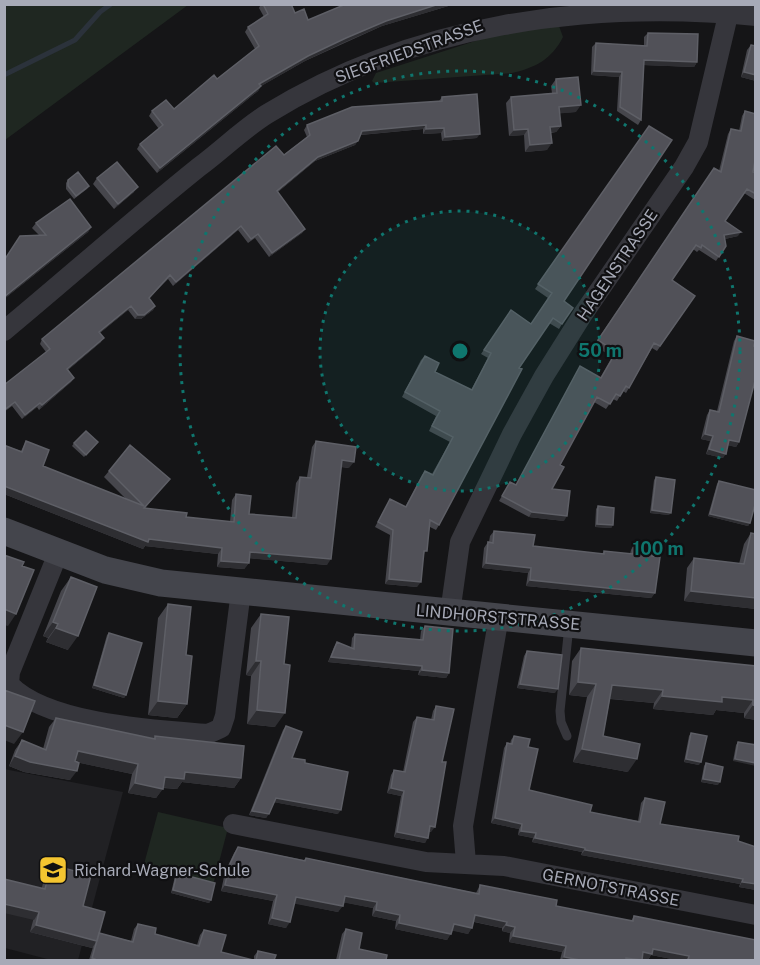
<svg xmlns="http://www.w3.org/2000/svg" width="760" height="965" font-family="'Public Sans',sans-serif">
<rect width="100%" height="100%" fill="#151517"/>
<path fill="#212124" d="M4 769 123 792 78 960H51L5 948Z"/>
<path fill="#1f2721" d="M5 4H188V5L5 140Z
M559 26 563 37C552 59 535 68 512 73L374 83 372 81 376 73 500 33Z
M158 812 228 828 213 885 143 868Z"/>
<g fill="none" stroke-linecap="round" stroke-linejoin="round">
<path stroke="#2b323b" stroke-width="5" d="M4 75 75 40 100 12 111 4"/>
<path stroke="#36363c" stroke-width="9" d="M567 736 561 722 560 711 569 626"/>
<path stroke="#36363c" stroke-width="20" d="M4 331C69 277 133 220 199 167 222 150 243 129 267 114 413 24 587 0 756 16
M59 551 10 672 9 684C46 724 155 730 208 734L221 728 225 716 241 591
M450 613 460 542 512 434 544 376 583 314 684 167 698 142 729 11
M233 824 426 862 504 866 756 915
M466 863 463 826 499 616"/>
<path stroke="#44454c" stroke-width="27" d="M4 531 105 570 161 583 756 643"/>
</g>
<path fill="#46464c" d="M261 4H291L295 13 308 20 346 4H455L445 7 382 26 305 61 261 86 258 91 157 173 137 149 140 144 159 129 149 116 152 111 174 109 217 79 255 49 245 32 248 27 264 17 259 8Z
M648 33 697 62 694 67 644 65 641 120 638 125 617 111 619 77 591 75 592 47 596 43 644 46V37Z
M751 45 756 46V81L741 77 747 50Z
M556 79 576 112 559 113 561 126 556 132 551 133 547 150 525 152 524 135 509 136 506 103 511 97 552 93 551 86Z
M442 97 477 138 442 141 441 133 423 134V129L361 135 355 145 315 161 278 192 305 229 302 233 269 257 255 238 248 243 238 230 173 286 168 279 149 298 155 306 153 310 141 319H135L128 310 100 333 101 342 68 370 74 378 71 382 39 410 37 407 22 419 12 406 4 412V385L46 352 40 344 42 339 307 137 304 130 307 125 439 101Z
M745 111 753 172 756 173V199L755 200 744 193 725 221 738 236 725 239 726 246 716 261 699 250 697 252 693 249 672 280 695 296 657 351 652 348 626 393 623 391 617 401 613 399 606 409 594 402 560 465 552 489 564 521 529 517 499 501 510 482 516 485 580 366 600 378 612 357 594 345 714 168 719 171 728 134 731 129 739 131 742 116Z
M649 126 564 301 562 324 559 329 549 323 519 368 439 525 436 530 430 527 417 587 385 584 390 535 375 527 390 499 405 507 422 475 425 471 432 474 450 442 429 431 436 416 402 397 421 360 425 356 435 372 471 390 488 358 481 354 511 310 531 324 548 298 535 289Z
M97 178 134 192 114 209 93 184Z
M68 180 89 186 87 189 74 199 66 189V183Z
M36 223 91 227 88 232 4 299V258L5 259 39 235 32 228Z
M737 336 754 346 755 379 739 442 736 447 728 445 723 458 706 454 710 441 701 439 707 415 710 410 717 411 734 341Z
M26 441 43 466 126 499 104 477 109 471 170 479 145 508 186 517 230 522 232 500 236 494 249 514 292 517 296 483 300 477H307L312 447 316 441 349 468 341 467 327 565 249 558V563L244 569 217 567 218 554 145 546 143 549 4 494V445L21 451Z
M98 442 84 457 72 446 74 443Z
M656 477 669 515 650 513 654 480Z
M719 481 750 523 748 526 708 516 717 484Z
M598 506 613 525 611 528 595 527 596 509Z
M494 531 533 546 602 554 604 551 630 554 631 550 634 544 652 556 655 593 651 598 526 586 528 573 482 568 484 548 488 542H489L490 536Z
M751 533 756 534V609L684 601 687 568 694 558 739 564 744 544Z
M71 577 68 650 46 642 48 638 43 636 61 591Z
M168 604 186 655 187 704 177 718 148 715 158 618Z
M261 614 284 664 275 727 247 724 251 676 246 675 251 628Z
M425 626 449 673 446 678 418 675 419 671 328 662 334 647 337 642 351 648 352 638 355 634 420 640 421 631Z
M109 633 126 695 124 698 92 688 107 635Z
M581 648 756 666V720L744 718V713L716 710 713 715 653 709 654 703 610 699 603 736 628 772 573 762 587 697 569 695 572 661Z
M527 651 555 693 517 688 524 656Z
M436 706 442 762 431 832H429L425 843 394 837 401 796 387 793 391 775 394 770 403 772 413 722 417 717 431 720 433 711Z
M56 718 154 739 155 736 241 778 234 788 182 782 177 789 163 788 156 798 128 793 132 774 76 762 70 780 24 772 9 766 15 750 22 740 43 749 49 727Z
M286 726 292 758 305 763 338 814 274 802 266 818 249 815 283 730Z
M691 733 699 765 684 762 689 736Z
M514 736 528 747 529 790 590 812 638 821 641 803 645 798 660 824 738 841 756 890 739 887 740 884 581 855 582 852 532 842 533 838 518 835 519 829 491 823 504 748 507 743 510 744 511 740Z
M738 742 756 745 733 761 736 745Z
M706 763 718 785 701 782 704 766Z
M238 847 304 860 306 858 476 893 480 885 556 906 631 921 634 916 756 960H677L651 955 648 960 642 959V960H560L562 952 509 942 510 933 502 931V928L474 922 468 934 452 930 447 940 395 929 396 921 372 916 373 908 343 902 338 912 294 903 286 928 268 924 273 901 221 891 225 872 234 853Z
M51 865 83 906 99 933 131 941 134 929 138 924 155 934 197 945 200 935 204 930 221 952 253 960H89L93 947 92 948 30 932 46 872Z
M177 873 211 900 209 903 171 893 175 876Z
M346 929 359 949 386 960H336L342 934Z
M258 951 274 960H254V956Z"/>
<path fill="#2e2e32" d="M439 4H455L445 7 382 26 343 43 305 61 256 89 259 84 308 56 346 38 386 21Z
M644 60 697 62 694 67 641 65Z
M594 71 622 72 619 77 591 75Z
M744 72 756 75V81L741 77Z
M261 86 258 91 157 173 160 168Z
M581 105 576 112 554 114 559 107Z
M426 125 423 129 359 135 362 131Z
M561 126 556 132 546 133 550 127Z
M444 128 441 133 423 134 426 129Z
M528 129 524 135 509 136 514 130Z
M480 134 477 138 442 141 445 137Z
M358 141 355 145 315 161 274 195 277 191 318 157Z
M552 143 547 150 525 152 530 145Z
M138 187 134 192 114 209 118 204Z
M241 226 238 230 173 286 176 282Z
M91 227 88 232 4 299V297Z
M305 229 302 233 269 257 272 253Z
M741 232 738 236 721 240 724 235Z
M131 306 128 310 96 336 99 332Z
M155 306 153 310 141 319H135L138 315Z
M104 338 101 342 64 373 67 369Z
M74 378 71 382 39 410 42 405Z
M40 403 37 407 22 419 25 415Z
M705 434 713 436 710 441 701 439Z
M729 440 739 442 736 447 726 445Z
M709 449 726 454 723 458 706 454Z
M342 460 354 462 349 468 338 466Z
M4 486 149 539 222 548 218 554 145 546 143 549 4 494Z
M652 510 671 513 669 515 650 513Z
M532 512 567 516 564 521 529 517Z
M710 514 750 523 748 526 708 516Z
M597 524 613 525 611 528 595 527Z
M250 552 331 559 327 565 246 558Z
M221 561 249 563 244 569 217 567Z
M486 563 531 568 528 573 482 568Z
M389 579 421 582 417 587 385 584Z
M530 580 655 593 651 598 526 586Z
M691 591 756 598V609L684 601Z
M4 609 16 614 8 626 4 625Z
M53 622 58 624 48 638 43 636Z
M56 628 78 636 68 650 46 642Z
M331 657 422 666 419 671 328 662Z
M256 661H261L251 676 246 675Z
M422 670 449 673 446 678 418 675Z
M578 682 596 684 587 697 569 695Z
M520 684 558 689 555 693 517 688Z
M94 685 126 695 124 698 92 688Z
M612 685 663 690 654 703 603 698Z
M662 696 722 697 753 700 744 713 716 710 713 715 653 709Z
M158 701 187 704 177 718 148 715Z
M753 705 756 706V720L744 718Z
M257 710 285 713 275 727 247 724Z
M4 725 23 732 14 744 4 740Z
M582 749 637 759 628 772 573 762Z
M78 751 138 764 132 774 71 761Z
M15 756 77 771 70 780 24 772 9 766Z
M686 759 701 762 699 765 684 762Z
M735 759 756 763V766L733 761Z
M185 772 241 778 234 788 182 782 177 789 159 787 165 777Z
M703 779 720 782 718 785 701 782Z
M135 783 163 789 156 798 128 793Z
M391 788 404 791 401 796 387 793Z
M276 798 341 810 338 814 273 802Z
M252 811 269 814 266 818 249 815Z
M495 818 522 824 519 829 491 823Z
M430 826 435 827 431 832 427 831Z
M521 831 536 833 533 838 518 835Z
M397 832 428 838 425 843 394 837Z
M535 838 585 848 582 852 532 842Z
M585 850 743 879 740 884 581 855Z
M742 882 756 884V890L739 887Z
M225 885 277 895 273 901 221 891Z
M173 890 211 900 209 903 171 893Z
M345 896 377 902 373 908 341 902Z
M296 897 343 906 338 912 291 903Z
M4 904 39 912 34 920 4 913Z
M376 910 400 915 396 921 372 916Z
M475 915 507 922 502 928 471 921Z
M272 918 290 922 286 928 268 924Z
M399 923 451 934 447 940 395 929Z
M454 924 472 928 468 934 449 930Z
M36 925 97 941 92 948 30 932Z
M506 925 515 927 510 933 502 931Z
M513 936 566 946 562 952 509 942Z
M653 949 689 956 686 960H677L651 955 648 960 639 958 643 952Z
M564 957 580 960H561Z"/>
<path fill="#515158" stroke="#5e5f66" stroke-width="1.5" d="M263 4H291L295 13 304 9 308 20 346 4H439L386 21 346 38 308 56 259 84 261 86 160 168 140 144 163 125 152 111 166 100 174 109 214 75 217 79 259 46 248 27 268 14Z
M648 33 698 34 697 62 644 60 641 120 620 107 622 72 594 71 596 43 647 46Z
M751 45 756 46V75L744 72Z
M578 77 581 105 559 107 561 126 550 127 552 143 530 145 528 129 514 130 511 97 557 93 556 79Z
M477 94 480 134 445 137 444 128 426 129V125L362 131 358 141 318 157 277 191 305 229 272 253 258 234 251 239 241 226 176 282 170 275 149 298 155 306 144 315H138L131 306 99 332 104 338 67 369 74 378 42 405 40 403 25 415 15 402 4 410V385L50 349 42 339 276 146 284 155 310 135 307 125 352 107 442 101V97Z
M745 111 756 114V155L753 172 756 173V194L747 189 725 221 741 232 724 235 726 246 719 257 702 245 701 248 696 245 672 280 695 296 660 346 654 343 629 388 626 386 620 396 616 394 610 404 597 397 560 465 564 467 552 489 570 491 567 516 532 512 502 496 510 482 516 485 580 366 601 378 616 352 598 340 714 168 721 172 731 129 741 131Z
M649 126 672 140 564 301 573 308 562 324 553 318 519 368 522 369 439 525 430 520 427 551H424L421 582 389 579 393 530 378 522 390 499 406 507 425 471 433 475 453 437 432 426 440 411 405 392 425 356 439 363 435 372 472 390 491 353 484 350 511 310 531 324 552 293 538 284Z
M117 162 138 187 118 204 97 178Z
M78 172 89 186 76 196 68 186V180Z
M70 199 91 227 4 297V258L5 259 20 236 46 235 36 223Z
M737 336 755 341 754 346H756V377L739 442 729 440 726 454 709 449 713 436 705 434 710 410 719 412Z
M86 431 98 442 86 455 74 443Z
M26 441 49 450 43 466 144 506 109 471 130 445 170 479 144 508 187 513 186 517 234 522 236 494 251 496 249 514 296 518 300 477 311 478 316 441 356 447 354 462 342 460 331 559 250 552 249 563 221 561 222 548 149 539 148 542 4 486V445L22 452Z
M656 477 675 480 671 513 652 510Z
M719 481 756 490V501L750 523 710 514Z
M598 506 614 508 613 525 597 524Z
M494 531 535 535 533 546 604 554V551L633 554 634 544 653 546 652 556 660 557 655 593 530 580 531 568 486 563 488 542 493 543Z
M751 533 756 534V598L691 591 694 558 744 564Z
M4 555 24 562 22 566 34 570 16 614 4 609Z
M71 577 97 587 78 636 56 628 58 624 53 622Z
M168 604 191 607 186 655 192 656 187 704 158 701Z
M261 614 289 617 284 664 290 665 285 713 257 710 261 661H256Z
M425 626 453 629 449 673 422 670V666L331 657 337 642 354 649 355 634 423 640Z
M109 633 142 643 126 695 94 685Z
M581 648 756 666V706L753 705V700L722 697V702L662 696 663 690 612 685 603 736 640 744 637 759 582 749 596 684 578 682Z
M527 651 562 655 558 689 520 684Z
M4 690 35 701 23 732 4 725Z
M436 706 454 709 442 762H446L435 827 430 826 428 838 397 832 404 791 391 788 394 770 405 772 417 717 434 720Z
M56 718 155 739V736L244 746 241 778 185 772 184 779 165 777 163 789 135 783 138 764 78 751 75 761 79 763 77 771 30 762 15 756 22 740 46 750Z
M286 726 302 732 292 758 305 760V763L348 772 341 810 276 798 269 814 252 811Z
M691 733 707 736 701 762 686 759Z
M514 736 530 739 528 747 538 749 529 790 592 805 590 812 640 822 645 798 665 802 660 824 739 836 738 841 756 847V884L742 882 743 879 585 850V848L535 838 536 833 521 831 522 824 495 818 507 743 512 744Z
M738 742 756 745V763L735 759Z
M706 763 723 767 720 782 703 779Z
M238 847 305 861 306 858 479 894 480 885 557 900 556 906 633 921 634 916 756 940V960H688L689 956 653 949 652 954 643 952 642 960 626 958V960H580L564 957 566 946 513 936 515 927 506 925 507 922 475 915 472 928 454 924 451 934 399 923 400 915 376 910 377 902 345 896 343 906 296 897 290 922 272 918 277 895 225 885 229 866Z
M51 865 91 875 83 906 105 912 97 941 36 925 39 912 4 904V879L45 889Z
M177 873 215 883 211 900 173 890Z
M138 924 156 928 155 934 199 946 204 930 226 935 221 952 253 960H95V959L92 958 99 933 133 942Z
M346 929 362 933 359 949 387 955 386 960H339Z
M258 951 276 955 274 960H256Z"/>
<circle cx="460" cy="351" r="140" fill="#0f766e" fill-opacity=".12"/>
<g fill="none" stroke="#0f766e" stroke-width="3" stroke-dasharray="3 6">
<circle cx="460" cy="351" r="140"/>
<circle cx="460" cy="351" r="280"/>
</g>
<defs>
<g id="school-square" transform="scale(1.5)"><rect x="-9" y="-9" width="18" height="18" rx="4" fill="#f4c530" stroke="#101012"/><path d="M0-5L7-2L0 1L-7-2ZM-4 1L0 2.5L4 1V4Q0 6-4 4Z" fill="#111"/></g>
</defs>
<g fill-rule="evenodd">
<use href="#school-square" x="53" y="870"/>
</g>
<g text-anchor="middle" stroke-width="4.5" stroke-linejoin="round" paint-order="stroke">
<g font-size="16" fill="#a7aab7" stroke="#101012">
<text transform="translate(409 51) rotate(-20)" y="6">SIEGFRIEDSTRASSE</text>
<text transform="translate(617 265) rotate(-56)" y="6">HAGENSTRASSE</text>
<text transform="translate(498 617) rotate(5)" y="6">LINDHORSTSTRASSE</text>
<text transform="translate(611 887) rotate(11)" y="6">GERNOTSTRASSE</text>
</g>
<g font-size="16" fill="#a7aab7" stroke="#101012" text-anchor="start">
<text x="74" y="876">Richard-Wagner-Schule</text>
</g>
</g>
<circle cx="460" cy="351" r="9" fill="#0f766e" stroke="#101012" stroke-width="3"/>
<g font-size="18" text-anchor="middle" font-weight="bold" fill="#0f766e" stroke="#101012" stroke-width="4.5" stroke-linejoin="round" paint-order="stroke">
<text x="600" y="357">50 m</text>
<text x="658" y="555">100 m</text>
</g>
<rect width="760" height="965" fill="none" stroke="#a7aab7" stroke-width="12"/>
</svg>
